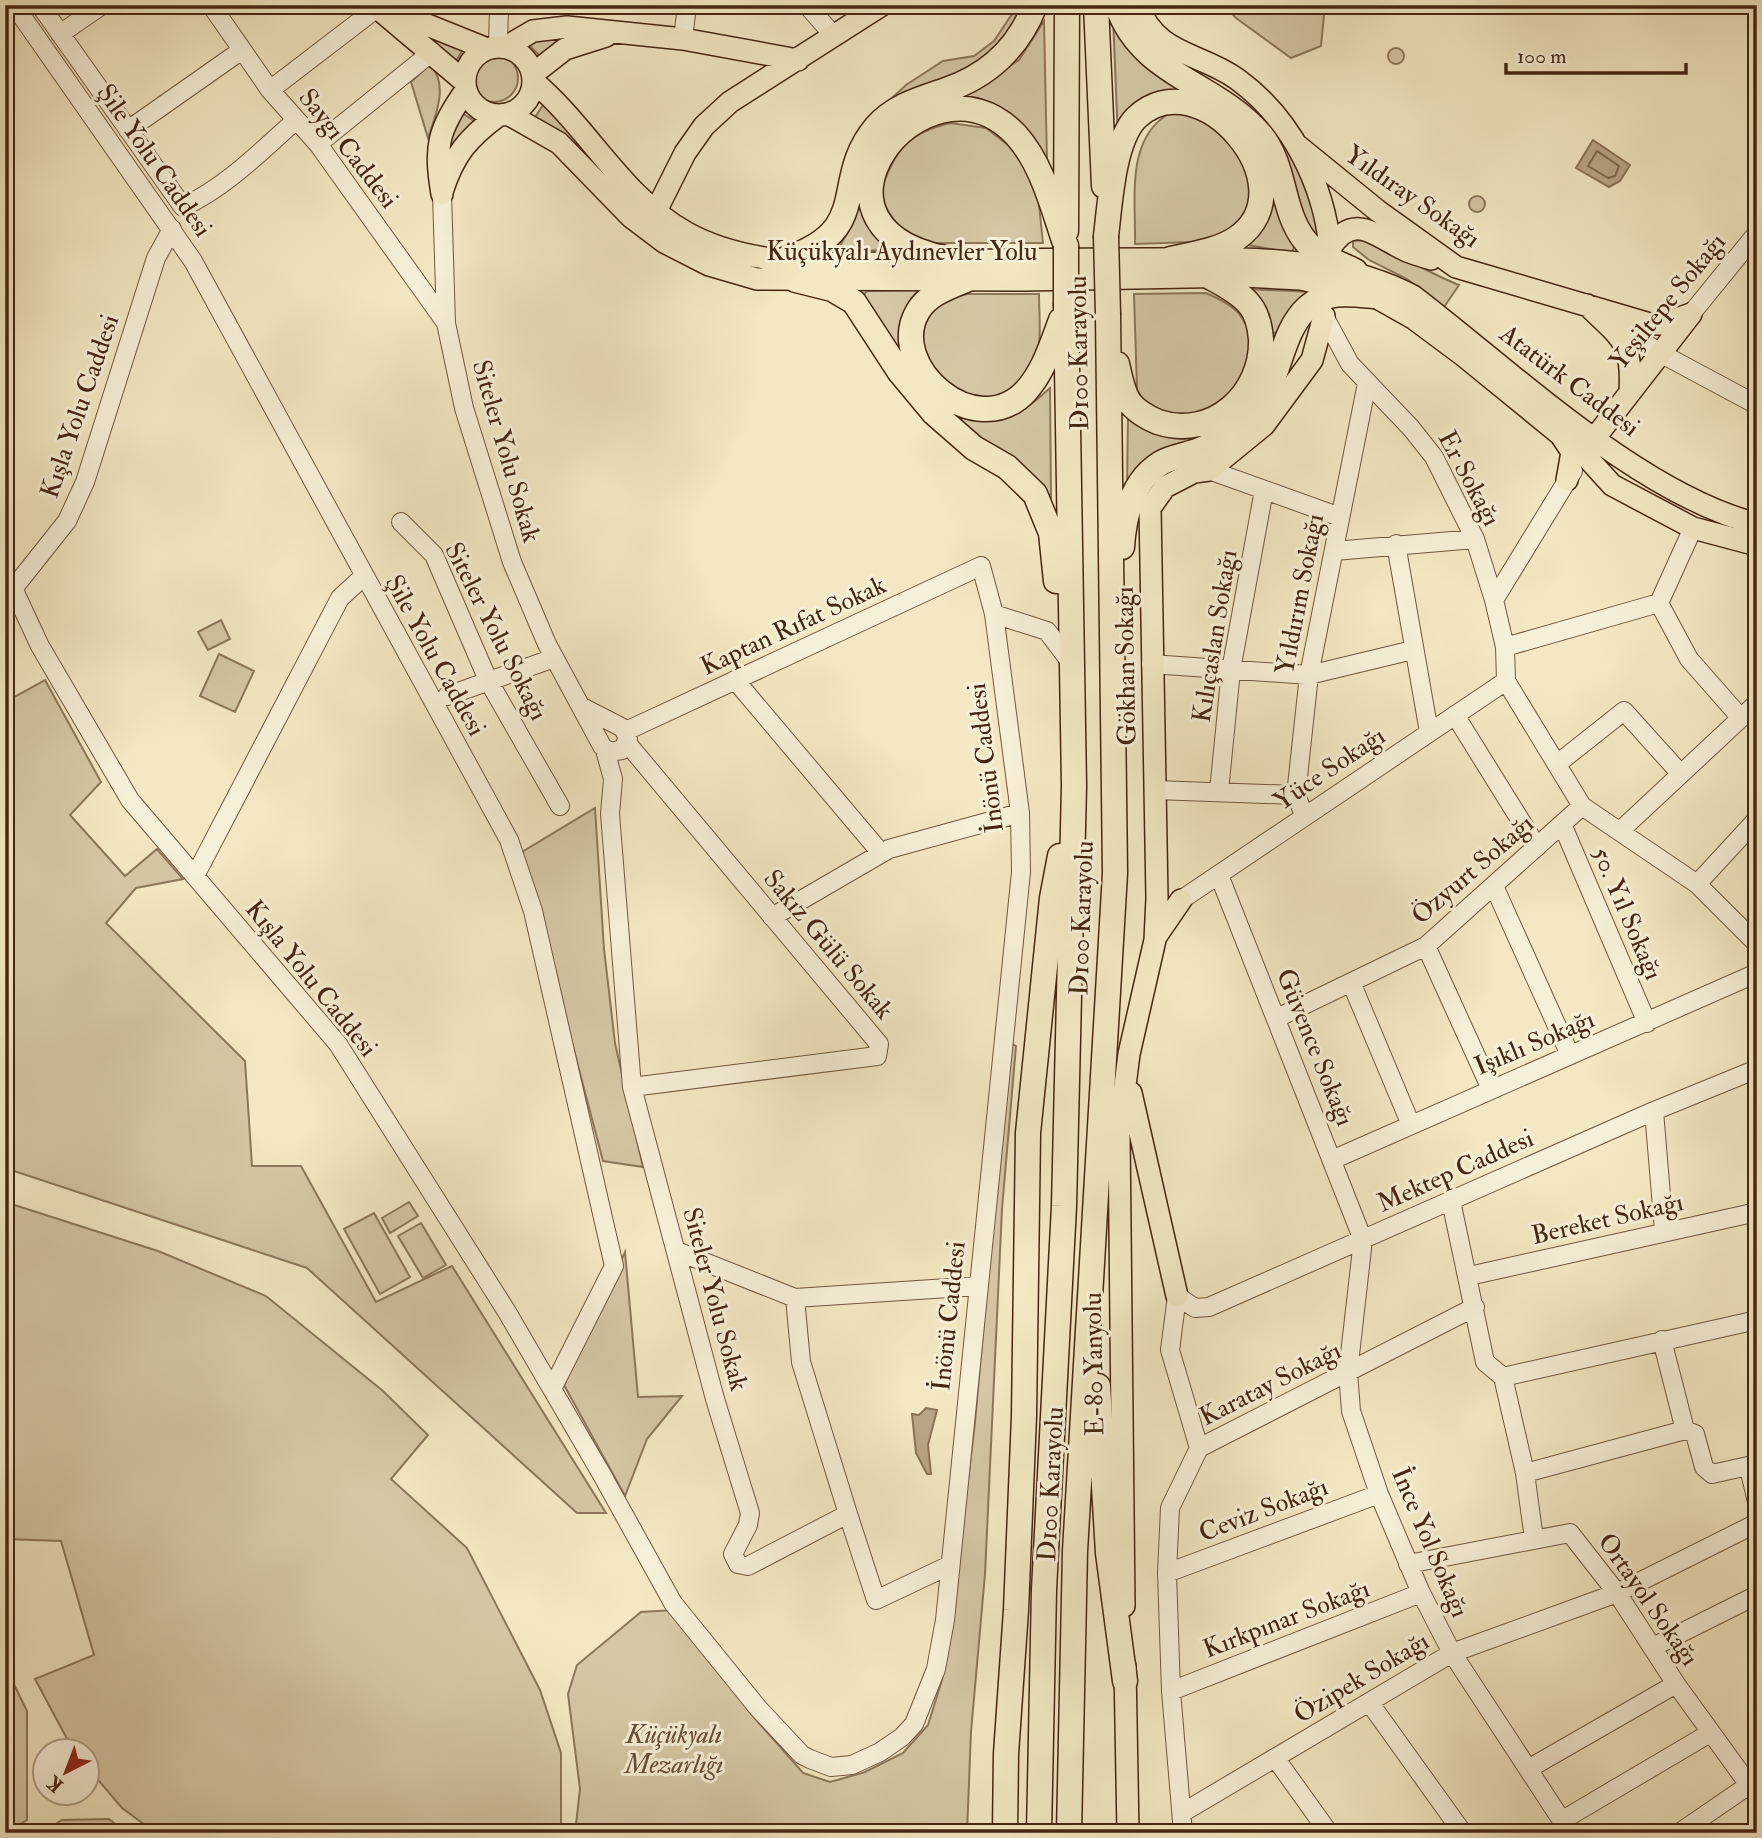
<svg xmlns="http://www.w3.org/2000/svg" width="1762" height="1838" font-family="'IM FELL Double Pica',serif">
<rect width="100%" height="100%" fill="#f3e8c3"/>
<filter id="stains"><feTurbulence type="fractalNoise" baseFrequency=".00286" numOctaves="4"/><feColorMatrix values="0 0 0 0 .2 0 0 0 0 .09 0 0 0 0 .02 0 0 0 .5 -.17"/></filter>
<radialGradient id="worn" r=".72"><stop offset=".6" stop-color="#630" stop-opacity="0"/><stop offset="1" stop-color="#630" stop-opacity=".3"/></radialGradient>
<path fill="#d5c7a5" stroke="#8c775b" stroke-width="2" d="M1018 5H1028L1000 52 870 118 906 85 943 61 974 56 994 41Z
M1224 5H1325L1321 46 1291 58 1236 18Z
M1113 17 1197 91 1118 139Z
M1044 21 1047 162 964 105 962 97 1019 60Z
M405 22 464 48 454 64Z
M577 35 543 59 527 43Z
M1388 56a8 8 0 1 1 16 0a8 8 0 1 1-16 0Z
M470 78a24 24 0 1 1 48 0a24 24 0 1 1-48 0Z
M430 64C449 85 436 114 428 138L411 82Z
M545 102 603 166 571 140 534 119Z
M459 111 474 121 445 155Z
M1170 113 1201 115 1240 150 1256 197 1234 232 1192 242 1135 244C1136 200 1125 138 1170 113Z
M1260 117 1294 156 1325 243C1296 224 1301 200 1289 171 1282 152 1271 134 1260 117Z
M950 123 986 128 1012 148 1037 186 1043 243H928C900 233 891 219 879 194 897 151 902 135 950 123Z
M1276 175 1297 239 1292 253 1248 245C1270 224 1273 205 1276 175Z
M1469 204a8 8 0 1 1 16 0a8 8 0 1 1-16 0Z
M867 204 889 244 885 250 846 251 840 246 851 226 857 205Z
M1365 240C1398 253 1426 272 1459 285L1444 307 1407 279 1369 260 1353 247V241Z
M927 289 909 368 861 298 867 291Z
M1247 289 1313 292 1284 328 1273 334 1267 317Z
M1206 293C1238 307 1244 314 1254 347L1236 389 1208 413 1166 414 1146 404 1137 390 1134 294Z
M967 294H1039C1039 313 1042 341 1036 358 1030 375 1020 385 1005 393 943 425 877 312 967 294Z
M1050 388 1051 497 1027 470 978 439 945 406C991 430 1013 422 1050 388Z
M1128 414C1163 441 1176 444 1217 433L1127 490Z
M221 620 230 639 208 650 198 632Z
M219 654 254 671 235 712 200 696Z
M45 680 101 782 70 815 125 876 157 849 183 879 136 888 106 923 245 1061 252 1166H301L376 1302 452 1266 606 1513H577L307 1268 5 1168V702Z
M595 808 604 949 615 1043 643 1167 603 1161 522 852Z
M1009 1042 1016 1046 1002 1209 985 1574 971 1732 967 1833H575L580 1789 568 1694 577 1665 641 1612 674 1610 752 1715 803 1773 830 1782 865 1772 903 1753 928 1725 942 1680 961 1540 975 1422Z
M5 1202 158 1251 266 1296 383 1391 428 1435 391 1479 467 1548 540 1690 561 1753V1833H156L122 1808 88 1768V1750H73L35 1679 94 1655 61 1541 5 1539Z
M409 1202 418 1216 390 1233 382 1218Z
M374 1213 410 1277 380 1294 344 1229Z
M421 1223 446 1265 423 1278 398 1236Z
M625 1252 638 1397 682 1396 647 1439 625 1496 564 1385Z
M5 1666 27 1711V1820L5 1833Z
M109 1819 127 1833H41L62 1820Z"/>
<path fill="#b8a686" stroke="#8a7357" stroke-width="2" d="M1593 140 1630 165 1620 181 1609 187 1576 168Z
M926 1408 937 1410 928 1445 931 1474H927L916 1453 912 1414 919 1415Z"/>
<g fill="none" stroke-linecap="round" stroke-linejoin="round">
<path stroke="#7e664c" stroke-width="2" d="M1597 151 1619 166 1615 176 1608 178 1588 166Z"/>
<g stroke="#70573e" stroke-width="20">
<path id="minor" d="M14 5 193 261 509 840 533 911 614 1266 552 1389
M40 5 183 207C226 187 260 152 295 121
M211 5 270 90 318 144 446 323
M807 5 833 35
M60 34 102 5
M683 39 687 5
M498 47 499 5
M270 90 377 8
M128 130 242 50
M318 144 432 52
M442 194 446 323 464 408 512 562 547 644 602 746 609 752 622 750 628 739 623 728 582 707
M1691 314 1757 233
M1324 316 1350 364 1411 428 1434 457 1475 539 1494 600
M1609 319 1660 353 1757 405
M1209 470 1340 517
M1573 471 1494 600 1505 647 1506 681 1582 806 1697 884 1757 944
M401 522 434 555 488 680 560 806
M1396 544 1429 732
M1334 551 1475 539
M5 571 40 646 130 800 338 1044 507 1312 605 1480
M13 589 67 521 85 482 156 258 172 229
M1659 603 1689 659 1740 717
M994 614 1047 631 1072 664
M1505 647 1659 603 1693 528
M1151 664 1309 675 1413 650
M735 680 881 853
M447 696 554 658
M1455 715 1537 847
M627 743 879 1044 877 1056 632 1087
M605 750 613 779 610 814 632 1087 715 1399 750 1513 748 1525 733 1554 738 1564 748 1566 848 1514 876 1600 950 1565
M1557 764 1624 711 1680 773
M1155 790 1296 795
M1219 791 1231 670 1264 490
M1304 815 1296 795 1309 675 1367 383
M1562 824 1647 1023
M1621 830 1757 703
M1219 875 1363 1240 1348 1372 1351 1411 1379 1494 1421 1593 1452 1653 1570 1833
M195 876 340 598 363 577
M1697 884 1757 819
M1494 886 1570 1055
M1181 900 1506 681
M772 917 889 849 1020 813
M1426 946 1491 1089
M1351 982 1411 1125
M1277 1018 1426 946 1582 806
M1654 1111 1664 1231
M1332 1160 1757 973
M1451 1201 1485 1362 1503 1377 1525 1473 1534 1539
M677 1251 795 1298
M1469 1276 1757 1212
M1662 1340 1685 1430
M1503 1377 1757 1320
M1685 1430 1695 1434 1704 1467 1712 1474 1757 1464
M1199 1448 1170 1350 1177 1296 1195 1308 1209 1307 1654 1111 1757 1069
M1749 1468 1757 1502
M1525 1473 1685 1430
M602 1475 673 1603 758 1708 802 1755 810 1759 831 1767 852 1765 880 1752 902 1737 914 1724 936 1669 945 1620 1021 872 1020 813 994 614 981 566 626 731
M848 1514 801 1362 795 1298 979 1286
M1408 1564 1570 1533 1617 1593 1676 1684 1757 1796
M1167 1573 1379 1494
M1653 1647 1757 1595
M1171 1691 1421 1593
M1369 1702 1463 1833
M1276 1759 1329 1833
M1528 1769 1676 1684
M1182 1813 1452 1653 1617 1593 1757 1523
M1561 1821 1710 1733
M1183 1833 1171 1691 1167 1573 1170 1508 1199 1448 1475 1307
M1679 1833 1749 1785"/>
</g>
<g stroke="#442711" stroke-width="24">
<path id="major" d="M374 5 465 82
M1138 5C1156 56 1200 52 1237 79 1291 118 1324 184 1330 248
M393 8 415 20 487 49
M465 81a34 34 0 1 1 68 0a34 34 0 1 1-68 0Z
M506 47 533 31 567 27 683 39 798 60
M533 74 565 49 606 36
M533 81C589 128 622 197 687 233 754 270 846 264 921 262 997 259 1073 259 1149 259 1240 259 1330 253 1413 296 1510 370 1639 494 1757 524
M508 114 559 143 631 217 664 242 709 265 757 279 1025 280 1244 276 1301 279 1374 296 1413 318 1464 356 1583 453 1612 485 1693 528 1757 545
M1298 146 1378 211 1456 267 1650 324H1663L1691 314
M442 192C454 154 468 138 499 115
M442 194C434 146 438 130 466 90
M655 213 685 153 704 126 730 102 882 5
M1330 248C1354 211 1375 236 1405 250 1413 254 1423 256 1431 259
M1587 305C1621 338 1633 341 1630 392
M1562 437 1572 452 1567 480
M1587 448 1691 314
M1157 935 1181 900
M1131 1093 1177 1296
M1124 1606 1119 1133 1129 1054 1155 940 1157 898 1150 508 1165 487 1194 472 1209 470 1264 425 1312 360 1324 316
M1125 1666 1128 1833"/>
</g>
<g stroke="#442711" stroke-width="27">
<path id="highway" d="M1096 5 1104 186
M1117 5C1141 76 1215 82 1260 134 1289 168 1279 219 1313 249 1324 259 1342 264 1355 271
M1066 231 1067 5
M1106 236C1110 204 1113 142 1136 118 1199 56 1311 187 1237 238 1218 251 1192 254 1171 259
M786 259C875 229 830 182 876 127 894 106 920 99 946 90 988 76 1019 47 1035 5
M963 261C770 238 925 38 1016 135 1043 165 1053 209 1066 246
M796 280 832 289 854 302 899 371 934 413 974 448 1007 467 1035 494 1051 533 1056 581
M966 280C949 287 928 294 918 311 885 366 976 445 1026 391 1044 371 1052 344 1061 320
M1117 364C1120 377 1122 389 1128 400 1134 410 1148 418 1158 422 1213 440 1263 394 1261 339 1260 327 1257 313 1249 304 1239 292 1223 284 1210 277
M1122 547C1124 516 1133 480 1161 463 1173 456 1189 455 1202 449 1222 441 1243 422 1257 407 1281 379 1280 332 1308 307 1327 290 1351 294 1374 296
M1098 1386 1108 1553 1125 1681
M1005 1833 1006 1754 1016 1610 1024 1416 1028 1133 1052 898 1060 856
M1039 1833 1044 1590 1064 1206 1074 786 1066 306
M1069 1833 1075 1551 1115 873 1108 315"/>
</g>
<use href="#minor" stroke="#f7f0d8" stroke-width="18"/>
<use href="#major" stroke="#f3e8c3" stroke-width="21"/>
<use href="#highway" stroke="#f3e8c3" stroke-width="24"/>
<g stroke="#442711" stroke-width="27" stroke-linecap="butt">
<path id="highway-bridge" d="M1106 236 1108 315
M1066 246V306"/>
</g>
<use href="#highway-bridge" stroke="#f3e8c3" stroke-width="24"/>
</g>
<g text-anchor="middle" stroke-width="6" stroke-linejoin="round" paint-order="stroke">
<g font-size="26" fill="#442711" stroke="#f7f0d8">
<text transform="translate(349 148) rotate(52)" y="9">Saygı Caddesi</text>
<text transform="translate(155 160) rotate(55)" y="9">Şile Yolu Caddesi</text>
<text transform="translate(1413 196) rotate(35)" y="9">Yıldıray Sokağı</text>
<text x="902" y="260">Küçükyalı Aydınevler Yolu</text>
<text transform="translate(1667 301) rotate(-51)" y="9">Yeşiltepe Sokağı</text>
<text transform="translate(1078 353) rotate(-91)" y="9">D100 Karayolu</text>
<text transform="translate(1570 380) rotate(37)" y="9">Atatürk Caddesi</text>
<text transform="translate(79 406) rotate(-71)" y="9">Kışla Yolu Caddesi</text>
<text transform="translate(507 451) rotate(74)" y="9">Siteler Yolu Sokak</text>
<text transform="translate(1470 478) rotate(62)" y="9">Er Sokağı</text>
<text transform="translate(1299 594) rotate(-79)" y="9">Yıldırım Sokağı</text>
<text transform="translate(793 625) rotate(-25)" y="9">Kaptan Rıfat Sokak</text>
<text transform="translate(497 631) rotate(63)" y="9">Siteler Yolu Sokağı</text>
<text transform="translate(1214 636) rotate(-81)" y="9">Kılıçaslan Sokağı</text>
<text transform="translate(436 655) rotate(61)" y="9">Şile Yolu Caddesi</text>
<text transform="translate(1125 666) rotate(-91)" y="9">Gökhan Sokağı</text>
<text transform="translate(985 758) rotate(-97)" y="9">İnönü Caddesi</text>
<text transform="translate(1329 768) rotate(-34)" y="9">Yüce Sokağı</text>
<text transform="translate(1472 869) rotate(-41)" y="9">Özyurt Sokağı</text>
<text transform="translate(1628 913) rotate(67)" y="9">50. Yıl Sokağı</text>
<text transform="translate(1081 918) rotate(-88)" y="9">D100 Karayolu</text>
<text transform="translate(829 944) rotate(50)" y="9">Sakız Gülü Sokak</text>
<text transform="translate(312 978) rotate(51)" y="9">Kışla Yolu Caddesi</text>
<text transform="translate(1534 1042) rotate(-23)" y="9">Işıklı Sokağı</text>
<text transform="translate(1316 1047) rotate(68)" y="9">Güvence Sokağı</text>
<text transform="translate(1455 1170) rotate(-24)" y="9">Mektep Caddesi</text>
<text transform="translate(1607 1218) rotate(-13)" y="9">Bereket Sokağı</text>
<text transform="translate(716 1299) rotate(75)" y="9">Siteler Yolu Sokak</text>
<text transform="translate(948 1316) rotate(-84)" y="9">İnönü Caddesi</text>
<text transform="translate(1093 1364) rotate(-91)" y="9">E-80 Yanyolu</text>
<text transform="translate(1270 1383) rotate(-27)" y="9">Karatay Sokağı</text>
<text transform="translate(1050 1484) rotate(-87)" y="9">D100 Karayolu</text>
<text transform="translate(1263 1509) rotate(-21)" y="9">Ceviz Sokağı</text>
<text transform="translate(1431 1542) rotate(67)" y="9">İnce Yol Sokağı</text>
<text transform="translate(1649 1599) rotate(55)" y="9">Ortayol Sokağı</text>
<text transform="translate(1286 1618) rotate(-21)" y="9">Kırkpınar Sokağı</text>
<text transform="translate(1361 1677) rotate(-31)" y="9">Özipek Sokağı</text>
</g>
<g font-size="26" font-style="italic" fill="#684f36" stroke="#f7f0d8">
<text x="674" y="1743">Küçükyalı<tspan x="674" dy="30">Mezarlığı</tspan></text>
</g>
</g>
<rect width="1762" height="1838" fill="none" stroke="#f3e8c3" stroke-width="28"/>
<rect x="7" y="7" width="1748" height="1824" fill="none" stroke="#442711" stroke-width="3.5"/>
<rect x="14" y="14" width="1734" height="1810" fill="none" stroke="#442711" stroke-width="2"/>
<g transform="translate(66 1772) rotate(222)"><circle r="33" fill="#f7f0d8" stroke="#afa088" stroke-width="2"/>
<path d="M0-5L12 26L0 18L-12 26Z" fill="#8f2418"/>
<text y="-10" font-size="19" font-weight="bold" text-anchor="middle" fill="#442711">K</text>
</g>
<path d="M1506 63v10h180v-10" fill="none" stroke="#442711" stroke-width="3.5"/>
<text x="1517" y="63" font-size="21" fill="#442711" stroke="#f7f0d8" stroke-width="5" paint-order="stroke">100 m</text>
<rect width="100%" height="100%" filter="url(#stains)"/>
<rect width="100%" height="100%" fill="url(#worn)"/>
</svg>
